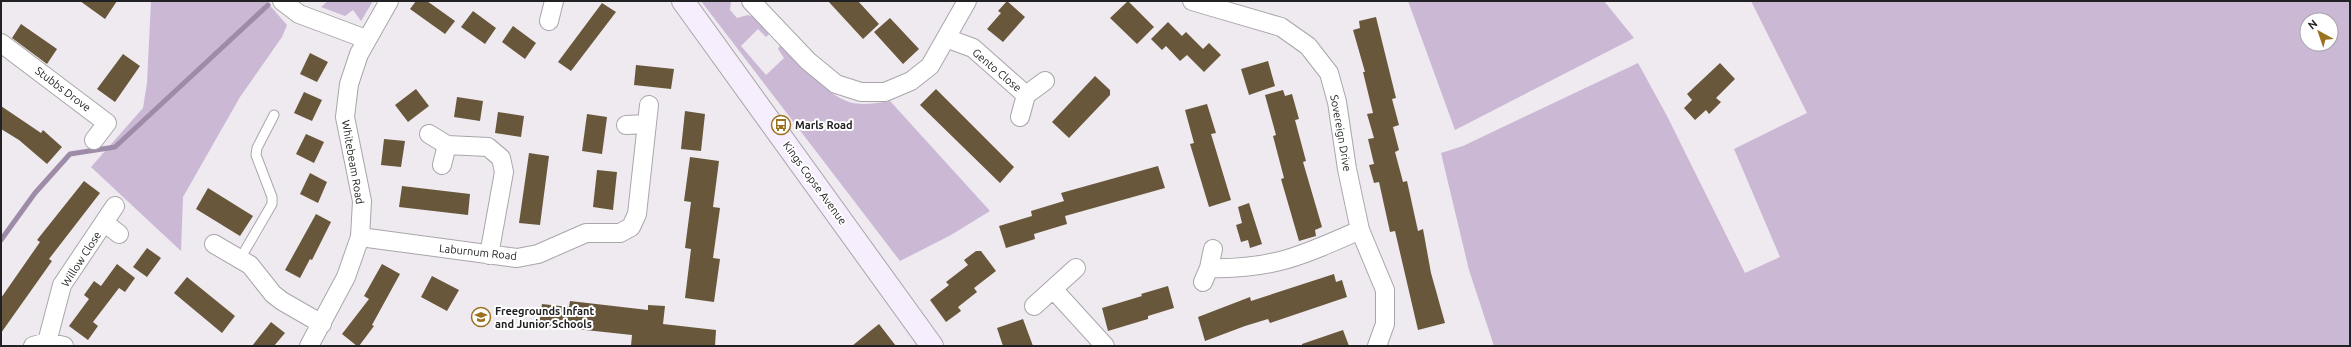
<svg xmlns="http://www.w3.org/2000/svg" width="2351" height="347" font-family="Ubuntu,sans-serif">
<rect width="100%" height="100%" fill="#eeeaef"/>
<path fill="#cab8d5" fill-rule="evenodd" d="M151 1H266L287 25 282 37 240 97 183 197 181 251 91 167 143 108 147 83Z
M328 1H373L361 21 353 10 345 16 321 7Z
M701 1H731L730 10 737 18 748 15 761 20 772 31 766 37 758 29 741 46 766 75 784 58 778 49 780 45 785 44C804 64 823 93 849 102 862 106 877 103 890 101L990 211 951 235 900 261Z
M1408 1H1604L1634 38 1455 130Z
M1751 1H2350V346H1494L1469 270 1441 153 1463 146 1638 63 1667 116 1745 273 1780 257 1734 149 1807 113ZM2307 20H2331V44H2307Z"/>
<g fill="none" stroke-linecap="round" stroke-linejoin="round">
<path stroke="#9d8ba8" stroke-width="5" d="M1 240 35 193 70 154 115 147 268 5"/>
</g>
<path fill="#68573b" d="M80 1H117L105 19Z
M416 1H427L455 21 445 34 410 9Z
M828 1H858L879 24 863 39Z
M1007 1 1025 17 1003 42 987 29 1001 13 998 11Z
M1128 1 1154 27 1137 44 1110 18Z
M602 3 616 12 571 71 558 62Z
M473 11 496 28 485 44 461 27Z
M1376 17 1396 98 1392 99 1399 125 1393 127 1399 150 1395 152 1403 182 1407 181 1418 231 1423 229 1431 273 1445 323 1418 330 1395 231 1390 232 1379 182 1374 183 1369 165 1374 164 1368 139 1374 138 1367 114 1373 113 1363 72H1365L1353 30 1360 28 1359 21Z
M890 18 919 49 903 64 874 32Z
M1168 22 1182 36 1186 32 1203 49 1209 43 1221 55 1204 72 1187 55 1180 61 1166 46 1162 50 1151 39Z
M21 24 57 49 47 64 12 38Z
M513 26 536 43 525 59 502 42Z
M310 53 328 62 317 82 300 74Z
M123 54 140 66 115 102 97 89Z
M1268 61 1275 86 1249 95 1241 69Z
M1720 63 1735 79 1716 98 1721 102 1709 114 1706 110 1695 120 1684 108 1692 100 1687 94Z
M636 65 674 69 671 89 634 85Z
M1095 76 1110 90V95L1069 138 1052 122Z
M416 89 429 106 408 122 395 105Z
M936 89 1014 167 1000 183 920 105Z
M1283 90 1285 96 1292 94 1299 119 1295 120 1306 161 1303 162 1322 227 1315 230 1316 236 1299 241 1281 179 1284 178 1273 136 1276 135 1265 95Z
M304 92 322 100 312 121 294 113Z
M457 97 483 101 480 121 454 117Z
M1207 104 1216 133 1211 134 1231 200 1209 207 1190 144 1194 143 1185 110Z
M1 106 41 133 43 130 62 147 47 164 19 140 1 129Z
M685 111 705 114 701 151 681 149Z
M498 112 524 116 521 137 495 133Z
M587 114 607 117 602 154 582 151Z
M306 134 324 142 314 163 296 154Z
M384 139 405 141 401 167 381 165Z
M529 153 549 156 540 225 519 223Z
M690 157 719 161 713 207 720 208 713 258 720 259 714 302 685 298 691 249 685 248 691 202 684 201Z
M1158 166 1165 188 1065 216 1067 224 1034 234 1035 239 1006 248 999 226 1032 216 1031 211 1064 201 1061 193Z
M597 170 617 172 613 210 593 207Z
M310 173 327 182 318 203 300 194Z
M84 181 100 193 49 259 52 261 1 333V298L40 242 37 240Z
M402 186 470 194 468 215 399 207Z
M208 188 253 216 240 236 196 209Z
M1249 203 1262 244 1250 248 1248 240 1241 242 1236 225 1242 223 1238 207Z
M316 214 331 222 312 260 310 259 300 278 285 270Z
M147 248 161 258 147 277 133 267Z
M976 251H981L996 271 974 288 977 292 958 307 961 311 946 322 930 300 949 285 946 282 968 265 964 260Z
M117 264 135 278 125 292 119 288 93 322 98 326 88 340 69 326 89 299 84 295 94 281 101 286Z
M382 264 400 274 372 325 374 326 359 346H357L342 334 369 299 364 296Z
M1334 274 1336 282 1342 280 1347 297 1270 323 1268 319 1245 326 1205 341 1198 317 1250 297 1251 301Z
M432 276 459 290 447 311 421 297Z
M187 277 235 316 222 333 174 293Z
M1168 286 1174 308 1148 316V319L1108 331 1102 308 1142 296 1141 294Z
M570 301 648 310V305L665 306 663 324 716 330 715 346H631L632 335 539 325 542 304 569 307Z
M1023 319 1033 346H1003L997 328Z
M271 322 285 333 274 346H252Z
M879 324 896 346H852L869 332Z
M1343 330 1349 346H1302V344Z"/>
<g fill="none" stroke-linecap="round" stroke-linejoin="round">
<g stroke="#a9a6ab" stroke-width="11">
<path id="lane" d="M240 259 272 204V197L256 155 257 148 274 115"/>
</g>
<g stroke="#a9a6ab" stroke-width="20">
<path id="street" d="M282 1 299 14 366 39
M751 1 808 61 836 84 861 92H885L911 81 930 66 967 1
M1192 1 1281 27 1308 46 1329 73 1337 102 1347 169 1360 230 1385 290V324L1377 346
M549 21 554 1
M946 38 973 48 1026 95
M1 43 107 123 94 140
M1020 117 1026 95 1045 81
M626 125 646 124
M429 134 447 145 488 147 501 158 504 172 489 255
M442 165 447 145
M105 223 119 234
M360 237 517 258 538 254 586 233H620L631 227 637 214 649 105
M214 244 250 265 273 294 282 301 322 324
M1209 268C1271 270 1304 255 1360 230
M1203 282 1209 268 1213 249
M1053 289 1105 346
M1034 306 1076 268
M47 342 62 285 115 206
M33 346 47 342 64 346
M309 346 346 277 360 237 362 201 345 117 349 84 359 54 389 1"/>
</g>
<g stroke="#a9a6ab" stroke-width="24">
<path id="secondary" d="M683 1 932 346"/>
</g>
<use href="#lane" stroke="#fff" stroke-width="9"/>
<use href="#street" stroke="#fff" stroke-width="18"/>
<use href="#secondary" stroke="#f7eefd" stroke-width="22"/>
</g>
<defs>
<g id="bus-ring" transform="scale(1)"><circle r="9.5" fill="#fff" stroke="#9b7220" stroke-width="1.5"/><path d="M-5-6H5V4H4V6H2V4H-2V6H-4V4H-5ZM-3.5-4V0h7V-4ZM-3.5 1.2v1.5H-2V1.2ZM2 1.2v1.5H3.5V1.2Z" fill="#9b7220"/></g>
<g id="school-ring" transform="scale(1)"><circle r="9.5" fill="#fff" stroke="#9b7220" stroke-width="1.5"/><path d="M0-5L7-2L0 1L-7-2ZM-4 1L0 2.5L4 1V4Q0 6-4 4Z" fill="#9b7220"/></g>
</defs>
<g fill-rule="evenodd">
<use href="#bus-ring" x="781" y="125"/>
<use href="#school-ring" x="481" y="317"/>
</g>
<g text-anchor="middle" stroke-width="4" stroke-linejoin="round" paint-order="stroke">
<g font-size="11" fill="#222123" stroke="#fff">
<text transform="translate(997 70) rotate(40)" y="4">Gento Close</text>
<text transform="translate(63 89) rotate(37)" y="4">Stubbs Drove</text>
<text transform="translate(1341 133) rotate(80)" y="4">Sovereign Drive</text>
<text transform="translate(353 162) rotate(80)" y="4">Whitebeam Road</text>
<text transform="translate(815 183) rotate(54)" y="4">Kings Copse Avenue</text>
<text transform="translate(478 252) rotate(6)" y="4">Laburnum Road</text>
<text transform="translate(81 259) rotate(-57)" y="4">Willow Close</text>
</g>
<g font-size="11" font-weight="bold" fill="#222123" stroke="#fff" text-anchor="start">
<text x="795" y="129">Marls Road</text>
<text x="495" y="315">Freegrounds Infant<tspan x="495" dy="13">and Junior Schools</tspan></text>
</g>
</g>
<rect width="2351" height="347" fill="none" stroke="#222123" stroke-width="4"/>
<g transform="translate(2319 32) rotate(320)"><circle r="19" fill="#ffffff" stroke="#a7a6a7"/>
<path d="M0-3L7 15L0 10L-7 15Z" fill="#9b7220"/>
<text y="-6" font-size="11" font-weight="bold" text-anchor="middle" fill="#222123">N</text>
</g>
</svg>
